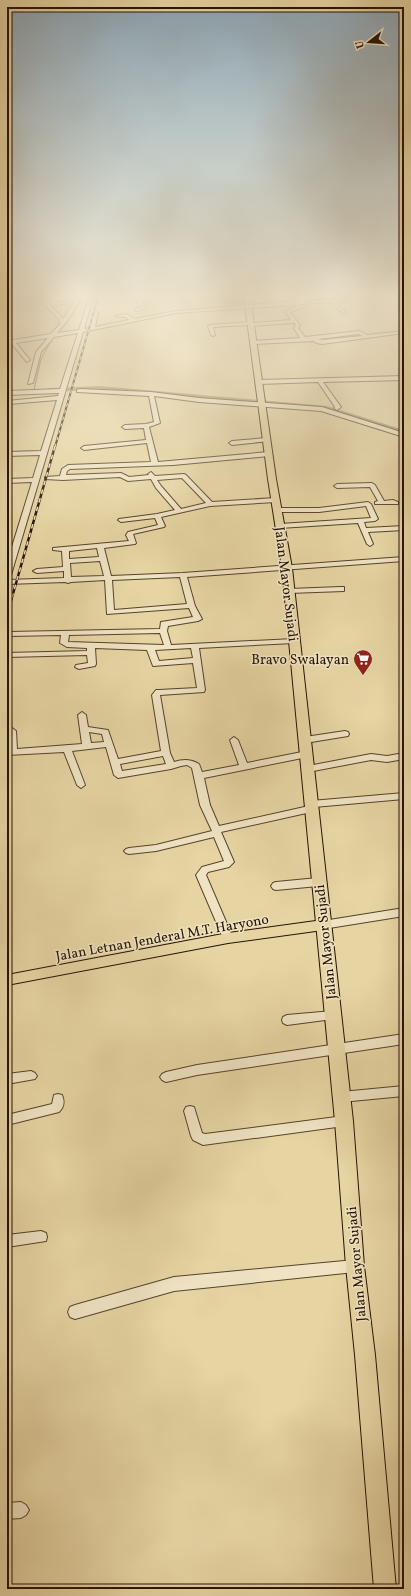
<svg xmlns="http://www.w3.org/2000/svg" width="411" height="1596" font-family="Vollkorn,serif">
<rect width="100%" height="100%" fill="#e6d4a3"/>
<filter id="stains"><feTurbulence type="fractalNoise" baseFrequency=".005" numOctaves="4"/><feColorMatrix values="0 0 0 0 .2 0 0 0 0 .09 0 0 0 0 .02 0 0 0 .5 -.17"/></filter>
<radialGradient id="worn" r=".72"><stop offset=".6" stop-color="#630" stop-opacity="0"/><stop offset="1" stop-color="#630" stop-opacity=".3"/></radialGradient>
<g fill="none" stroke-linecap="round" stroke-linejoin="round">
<path stroke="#725f41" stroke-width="1" d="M70 317 84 297
M34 390 41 359 51 341"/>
<path fill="#a5926c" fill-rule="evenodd" d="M100 386 327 406 404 430V436L326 410 100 390 49 392 45 390 49 388Z"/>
<g stroke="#564329" stroke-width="2">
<path id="minor" d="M37 297H41L48 303 63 302V304L51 306 63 319 78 297H82L68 320 57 333 79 330 89 297H93L84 329 90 328 94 313 96 312 98 313 95 327 129 320 126 317H118L116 316 127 314 134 319 176 311 298 301 383 297 381 298 335 302 346 312V313L344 314 330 302 301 304 302 308 290 312 300 325 298 328 305 337 360 331 367 335 404 331V333L322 344 316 343 314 341 254 344 252 343V341L300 338 294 328 296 325 294 323 251 326 249 325 213 327 215 335 213 336 211 335 208 326 210 325 251 322 253 323 291 320 285 311 297 306V305L176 313 83 332 11 575 7 577V563L32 482 7 483V479L33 478 40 455 7 456V452L41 451 57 400 9 404 7 403V401L58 396 59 393 7 395V391L60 389 78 333 54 337 41 352 33 383 28 384 36 352 48 338 16 343 30 360 27 362 12 344 7 345V341L51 334 60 324 59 319ZM359 334 362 336 322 340 318 339Z
M147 297H151L150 300 141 302 146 307 139 311H135V309L141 307 137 302 128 301Z
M173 297H178L181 299 219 297 180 302Z
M248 298 250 300 227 302 225 301Z
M404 376V380L323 382 341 407 337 410 334 408 335 407 318 382 259 384 256 382 259 380Z
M79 389 151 392 199 398 322 407 404 433V437L321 411 199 402 154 396 160 423 149 427 158 462 269 452 272 454 269 456 173 465 70 469 67 471 66 475 121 473 129 477 149 475 148 474 151 472 155 476 184 474 186 475 212 502 276 498 279 500 276 502 210 506 161 517 165 526 164 527 133 534 136 543 135 544 104 548 111 576 183 573 404 557V561L187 577 195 606 202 619 198 621 168 626 167 631 171 645 294 639 298 641 294 643 199 648 205 690 204 692 160 695 170 753 174 762C183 759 191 759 199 764L202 772 239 765 230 740 234 737 238 740 247 763 307 751 311 754 307 757 204 778 210 805 219 826 309 806 306 804 311 801 404 793V799L314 807 316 809 314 811 311 812 221 832 234 862 229 867 208 872 206 875 233 938 232 941 228 942 224 941 223 938 196 875 202 867 224 861 214 837 156 851 129 854 126 853 124 851 126 849 129 848 156 845 212 831 200 805 192 768 187 765 181 766 171 769 118 778 114 775 106 747 72 751 85 785 81 788 77 785 64 752 7 755V749H9L8 731 12 728 16 731 17 749 82 744 78 715 82 712 86 715 88 727 108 730 118 759 161 751 152 695 156 690H159L197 688 193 663 153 666 147 650 95 648 96 664 95 666 79 669 75 667 76 665 88 663 87 655 7 657V653L87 651V648L67 647 60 643 61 635 9 636H7V632H9L160 629 161 622 193 617 189 608 107 614 105 580 71 582 68 583 65 582 7 584V580L64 578V571L37 573 33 571 37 569 63 567 62 551 53 550V548L129 541 126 535 128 532 158 525 155 518 121 522 118 520 119 519 157 514 175 510 156 488 151 479 128 481 120 477 63 480 45 479V477L60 476 62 469 68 465 151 462 147 443 84 450 81 448 84 446 146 440 144 428 125 429 122 427 125 425 146 424 154 422 149 396 77 392V390ZM182 478 206 503 181 509 161 486 157 480ZM97 548 99 557 69 559V551ZM100 561 104 576 71 577 70 563ZM180 577 187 604 114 610 112 580ZM160 633 164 645 68 642 69 635ZM191 648 193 658 159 661 155 650ZM89 732 102 734 104 742 91 743ZM163 756 166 764 122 771 120 764Z
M267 438 269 439V441L232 445 229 443 232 441Z
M372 483 375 485 384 501 393 500 398 502V504H375V502L378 501 370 487 337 488 334 486 337 484Z
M368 502 371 504 378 519 375 521 364 522 366 528 404 526V530L368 532 373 544 370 546 367 544 358 523 280 528 277 526 280 524 371 518 366 506 319 512H277L274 510 277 508H319Z
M341 587H344V591L289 593 285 591 289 589Z
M345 731 348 732 349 734 348 736 305 743 301 740 305 737Z
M404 753V759L387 762 371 760 308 772 304 769 308 766 371 754 387 756Z
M318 878 321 879 323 882 321 885 318 886 276 890 273 889 271 886 273 883 276 882Z
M404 908V916L323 929 319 928 318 925 319 922 323 921Z
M333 1011 337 1012 338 1015 337 1018 333 1019 287 1025 283 1023 282 1020 283 1017 287 1015Z
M404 1034V1044L197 1075 166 1082 162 1080 160 1077 162 1074 166 1072 197 1065Z
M31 1071 35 1073 37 1076 35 1079 7 1084V1074Z
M404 1086V1096L341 1102 337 1101 335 1097 337 1093 341 1092Z
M58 1094 62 1095C65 1102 64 1107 59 1112L7 1125V1115L52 1104 54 1095Z
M190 1106 194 1107 202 1133 205 1134 344 1116 348 1117 350 1121 348 1125 344 1126 203 1145 193 1140 191 1136 184 1111 186 1107Z
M41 1231 46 1233 47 1237 46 1241 7 1247V1235Z
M355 1260 360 1261 362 1266 360 1271 355 1272 174 1291 75 1319 70 1317 68 1312 70 1307 75 1305 174 1277Z
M21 1502 26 1505 29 1510 26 1515 21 1518 7 1519V1503Z"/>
</g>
<g stroke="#261300" stroke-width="2">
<path id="major" d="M323 920 327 922 329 925 327 928 323 930 228 943 7 985V975L228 933Z"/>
</g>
<g stroke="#261300" stroke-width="2">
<path id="highway" d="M244 297H250L276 479 292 568 353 1121 364 1266 375 1355 396 1589H374L355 1355 346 1266 335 1121 282 568 268 479Z"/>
</g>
<use href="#minor" fill="#efe3c3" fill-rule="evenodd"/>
<use href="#major" fill="#e6d4a3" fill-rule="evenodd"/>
<use href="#highway" fill="#e6d4a3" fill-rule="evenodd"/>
<g stroke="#261300" stroke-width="2">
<path id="rail-far1" d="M55 447 98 297"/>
</g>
<g stroke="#261300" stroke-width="2.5">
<path id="rail" d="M7 615 55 446"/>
</g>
<use href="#rail-far1" stroke="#efe3c3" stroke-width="1" stroke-dasharray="3.5" stroke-linecap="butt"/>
<use href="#rail" stroke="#efe3c3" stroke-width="1.5" stroke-dasharray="4.5" stroke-linecap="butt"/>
</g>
<linearGradient id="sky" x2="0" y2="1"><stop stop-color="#8da6b6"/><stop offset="0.57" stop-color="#f4ecd6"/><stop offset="1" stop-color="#f4ecd6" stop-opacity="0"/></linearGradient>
<rect width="411" height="520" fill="url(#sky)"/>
<defs>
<g id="supermarket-pin" transform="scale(1)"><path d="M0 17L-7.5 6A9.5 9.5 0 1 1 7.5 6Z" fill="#8f2418" stroke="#efe3c3"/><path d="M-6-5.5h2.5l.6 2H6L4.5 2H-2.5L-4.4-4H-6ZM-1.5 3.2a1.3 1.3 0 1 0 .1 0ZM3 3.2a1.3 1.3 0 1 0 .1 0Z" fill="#fff"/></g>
</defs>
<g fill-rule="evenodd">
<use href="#supermarket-pin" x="363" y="659"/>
</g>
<g text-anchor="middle" stroke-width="3" stroke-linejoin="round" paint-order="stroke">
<g font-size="14" fill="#261300" stroke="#efe3c3">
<text transform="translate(287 584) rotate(83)" y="5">Jalan Mayor Sujadi</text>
<text transform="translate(162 937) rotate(-10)" y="5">Jalan Letnan Jenderal M.T. Haryono</text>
<text transform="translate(325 942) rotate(-96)" y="5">Jalan Mayor Sujadi</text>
<text transform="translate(356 1264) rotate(-95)" y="5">Jalan Mayor Sujadi</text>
</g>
<g font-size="14" fill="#261300" stroke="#efe3c3" text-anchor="end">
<text x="349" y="664">Bravo Swalayan</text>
</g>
</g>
<rect width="411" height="1596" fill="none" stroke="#e6d4a3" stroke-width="24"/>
<rect x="8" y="8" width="395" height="1580" fill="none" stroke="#261300" stroke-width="2"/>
<rect x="12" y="12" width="387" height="1572" fill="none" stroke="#261300"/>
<g transform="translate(369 42) rotate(253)" stroke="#efe3c3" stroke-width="3" paint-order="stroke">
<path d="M0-3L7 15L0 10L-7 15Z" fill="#261300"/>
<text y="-6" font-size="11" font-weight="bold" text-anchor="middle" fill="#261300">U</text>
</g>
<rect width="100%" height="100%" filter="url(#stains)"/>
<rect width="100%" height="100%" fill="url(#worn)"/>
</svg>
